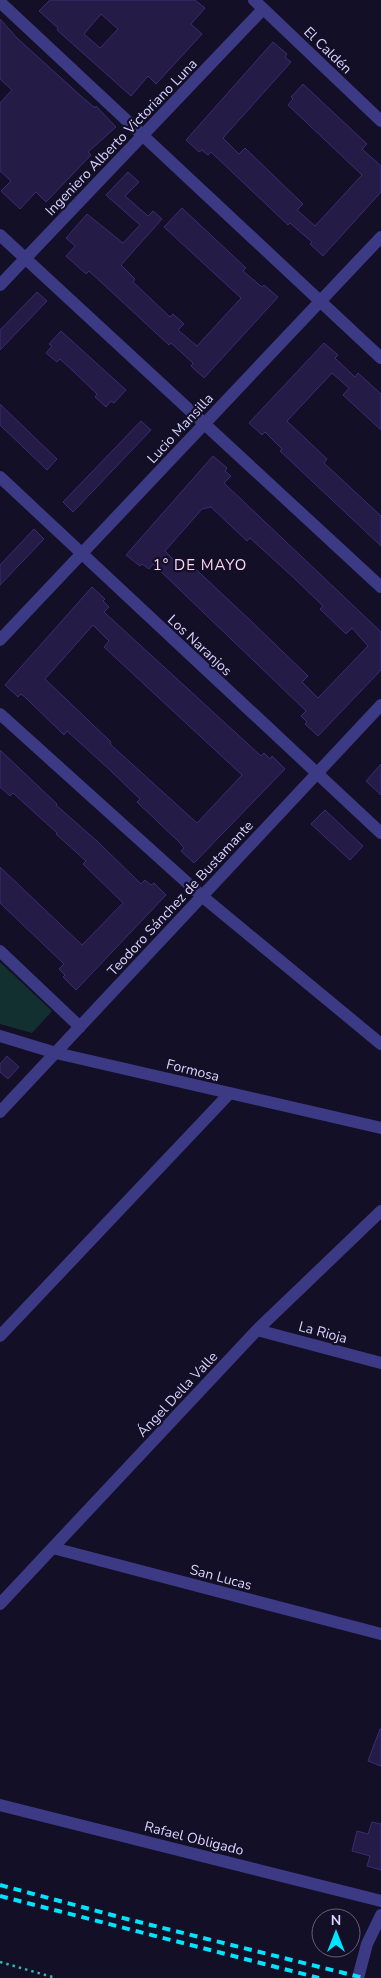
<svg xmlns="http://www.w3.org/2000/svg" width="381" height="1978" font-family="'Nunito Sans',sans-serif">
<rect width="100%" height="100%" fill="#130f26"/>
<path fill="#12302f" d="M0 962 52 1011 32 1033 0 1024Z"/>
<path fill="#241b47" stroke="#3b2d73" fill-rule="evenodd" d="M50 0H195L205 8 191 24 202 34 156 84 148 76 131 96 57 30 58 28 39 11ZM101 14 118 29 100 48 84 34Z
M0 19 17 38 82 97 95 108 96 106 116 127 88 152 91 155 46 202 36 192 20 209 1 191 11 181 0 171V103L12 90 0 79Z
M273 42 287 54 285 57 291 62 223 138 239 154 245 148 303 204 297 210 315 226 362 175 288 105 293 99 291 97 303 84 367 144 362 149 381 166V192L323 256 310 244 312 242 290 223 288 225 211 152 208 155 202 150 199 152 186 140Z
M128 172 139 182 125 196 148 216 153 211 162 219 121 265 135 279 133 282 149 297 170 317 173 314 184 324 178 330 197 346 241 298 164 227 182 208 246 268 243 271 262 287 264 285 278 297 204 378 191 366 193 363 171 343 169 345 89 271 86 274 66 256 75 246 66 238 87 214 123 243 140 225 106 195Z
M37 292 47 301 0 350V330Z
M61 331 126 390 114 403 111 401 106 407 95 397 97 394 73 371 60 359 57 362 46 353 52 346 49 344Z
M324 343 338 355 335 358 355 377 358 373 381 394V430L343 395 349 388 332 373 287 421 327 459 324 463 381 516V546L280 451 282 449 265 432 262 435 249 423Z
M0 404 57 459 47 470 0 425Z
M141 421 151 430 73 512 63 502Z
M213 456 227 468 225 471 231 476 224 483 381 632V670L318 736 305 724 307 722 301 716 306 711 230 638 153 564 149 569 142 564 140 566 126 555ZM211 507 247 541 250 538 294 578 323 606 320 609 346 634 352 628 368 646 318 698 302 682 308 676 251 621 187 561 181 567 165 551 202 509Z
M34 529 44 539 0 585V565Z
M92 587 105 599 103 601 109 607 104 612 261 756 264 753 270 759 272 756 285 769 194 863 181 851 184 848 179 842 137 802 140 799 111 771 67 731 64 735 27 699 21 694 18 697 5 685ZM93 625 109 641 104 647 242 775 197 823 110 744 111 742 45 679Z
M0 750 57 804 56 805 98 842 141 884 145 880 151 885 154 883 166 895 76 990 63 977 65 975 59 969 64 964 0 903V867L82 945 123 903 83 864 86 861 56 834 57 833 13 793 10 796 0 787Z
M381 764V795L366 781Z
M325 810 363 846 350 860 311 824Z
M7 1056 19 1067 8 1079 0 1072V1064Z
M380 1729H381V1766L368 1761Z
M372 1822 381 1824V1870L367 1866 370 1856 352 1851 357 1831 368 1834Z"/>
<g fill="none" stroke-linecap="round" stroke-linejoin="round">
<path stroke="#2fb8b0" stroke-width="2.5" stroke-dasharray="2.5 4" stroke-linecap="butt" d="M0 1962 56 1978"/>
<path stroke="#3d3a85" stroke-width="12" d="M254 0 381 121
M0 2 381 358
M0 235 381 587
M0 285 263 9
M0 477 381 833
M0 640 381 237
M0 714 203 897 381 1044
M0 951 80 1027
M0 1036 56 1053 381 1128
M0 1112 381 705
M257 1330 381 1363
M0 1336 229 1094
M53 1548 381 1634
M0 1604 257 1330 381 1211
M0 1805 381 1901
M358 1978 367 1944 381 1915"/>
<path stroke="#00e5ff" stroke-width="4" stroke-dasharray="8 6" stroke-linecap="butt" d="M0 1885 127 1919 364 1978
M0 1896 319 1978"/>
</g>
<g text-anchor="middle" stroke-width="4.5" stroke-linejoin="round" paint-order="stroke">
<g font-size="14" fill="#d9d4ff" stroke="#130f26">
<text transform="translate(328 50) rotate(44)" y="5">El Caldén</text>
<text transform="translate(121 137) rotate(-46)" y="5">Ingeniero Alberto Victoriano Luna</text>
<text transform="translate(180 428) rotate(-47)" y="5">Lucio Mansilla</text>
<text transform="translate(200 645) rotate(43)" y="5">Los Naranjos</text>
<text transform="translate(180 898) rotate(-47)" y="5">Teodoro Sánchez de Bustamante</text>
<text transform="translate(193 1070) rotate(14)" y="5">Formosa</text>
<text transform="translate(323 1332) rotate(15)" y="5">La Rioja</text>
<text transform="translate(177 1394) rotate(-47)" y="5">Ángel Della Valle</text>
<text transform="translate(221 1577) rotate(15)" y="5">San Lucas</text>
<text transform="translate(194 1838) rotate(14)" y="5">Rafael Obligado</text>
</g>
<g font-size="15" letter-spacing="1" fill="#ffd6f0" stroke="#130f26">
<text x="200" y="570">1° DE MAYO</text>
</g>
</g>
<g transform="translate(336 1933)"><circle r="24" fill="#130f26" stroke="#625e7d"/>
<path d="M0-4L9 19L0 12L-9 19Z" fill="#00e5ff"/>
<text y="-8" font-size="14" font-weight="bold" text-anchor="middle" fill="#d9d4ff">N</text>
</g>
</svg>
